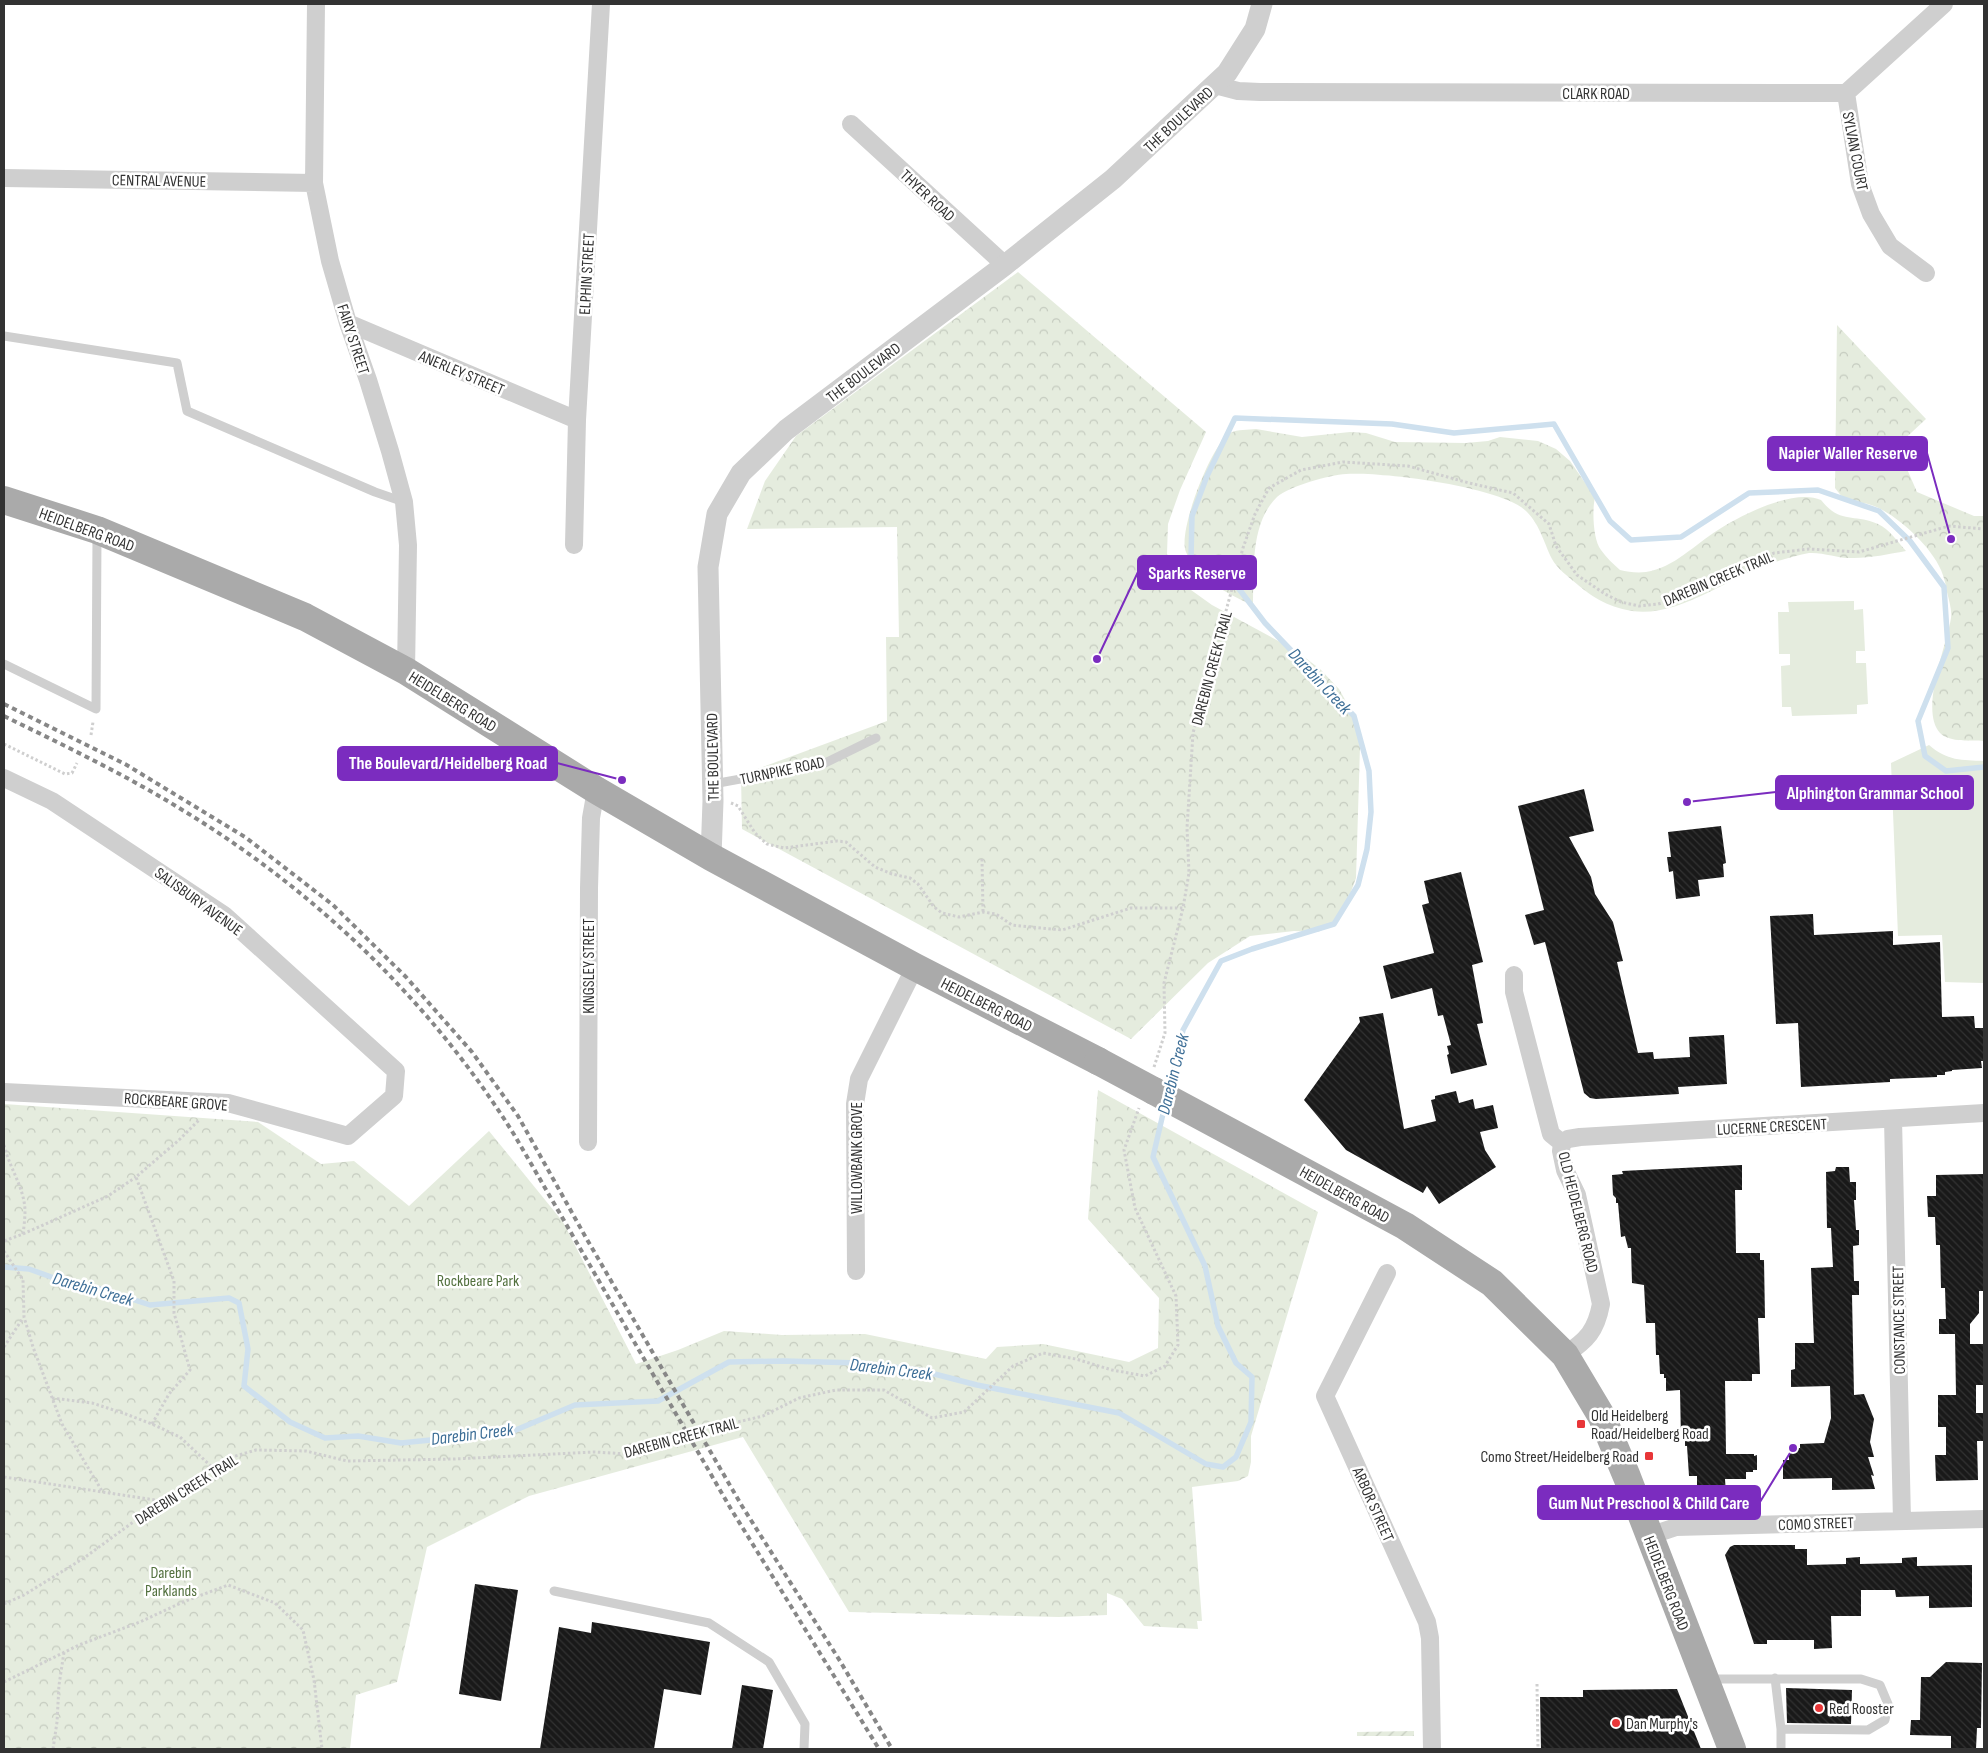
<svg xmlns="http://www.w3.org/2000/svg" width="1988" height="1753" font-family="'Sofia Sans Condensed',sans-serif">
<defs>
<pattern id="forest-crowns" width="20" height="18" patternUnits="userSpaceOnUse" patternTransform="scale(1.25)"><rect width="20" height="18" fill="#e5ecde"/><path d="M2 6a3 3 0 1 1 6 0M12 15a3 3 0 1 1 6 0" fill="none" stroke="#c5cbbf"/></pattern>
<pattern id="garden-furrows" width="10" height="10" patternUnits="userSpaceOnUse" patternTransform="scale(1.25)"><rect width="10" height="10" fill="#e5ecde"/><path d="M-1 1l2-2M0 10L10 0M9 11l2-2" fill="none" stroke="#c5cbbf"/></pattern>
<pattern id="building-back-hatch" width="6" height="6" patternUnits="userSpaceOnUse" patternTransform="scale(1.25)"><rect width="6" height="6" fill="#191919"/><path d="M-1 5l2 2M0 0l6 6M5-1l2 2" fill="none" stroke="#323232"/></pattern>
</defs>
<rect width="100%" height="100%" fill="#fff"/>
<path fill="#e5ecde" d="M1854 601V610L1863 609 1865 651H1856V663H1866L1868 704 1857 705V714L1792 716 1791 707H1782L1781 666 1790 665V654H1779L1778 612H1789L1788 602Z
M1929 745C1947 761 1962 760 1984 761V983L1945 982 1942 935 1898 936 1891 763Z"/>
<path fill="url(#forest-crowns)" d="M1018 272 1206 432 1180 490 1168 524 1167 554 1184 585 1212 605 1295 650 1320 669 1339 689 1357 721 1360 747 1356 878 1344 911 1332 925 1318 932 1294 931 1250 936 1208 963 1131 1039 742 829 741 775 887 721 886 637H899L897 527 747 529 765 481 796 436Z
M1837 325 1926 419 1897 446 1917 492 1974 516H1984V741C1972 740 1950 743 1940 733 1919 710 1947 645 1951 618 1952 610 1949 600 1947 592 1946 585 1944 577 1941 570 1931 546 1897 515 1874 506 1854 498 1850 509 1835 488Z
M1256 429 1302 437 1350 432 1366 433 1395 442 1466 443 1488 441 1500 437 1538 441 1556 449 1570 461 1595 497C1592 510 1593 540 1601 550 1606 557 1613 564 1620 570 1628 572 1637 573 1646 572 1674 568 1695 544 1718 530 1741 515 1794 488 1821 500 1841 525 1854 513 1878 524 1889 529 1898 542 1906 551 1889 554 1871 558 1854 558 1839 559 1824 552 1809 553 1797 555 1781 560 1769 564 1728 578 1678 618 1632 611 1605 606 1592 597 1572 580 1564 573 1557 568 1552 559 1543 541 1539 520 1521 507 1489 486 1386 472 1346 474 1330 475 1289 486 1277 497 1250 523 1254 571 1253 606 1228 593 1197 580 1186 552 1177 532 1212 443 1230 433 1238 429 1248 430 1256 429Z
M1098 1090 1318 1212 1251 1436V1462L1248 1476 1238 1481 1192 1487 1202 1621H1197L1198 1629 1144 1626 1122 1599 1107 1593V1615L1059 1617 849 1612 743 1437 529 1496 427 1547 397 1682 356 1695 350 1749H4V1104L258 1122 321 1164 354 1161 409 1206 489 1131 563 1222 636 1364 678 1350 724 1331 782 1335 865 1334 986 1359 997 1347 1043 1344 1129 1362 1158 1348 1159 1298 1088 1219Z"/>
<path fill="url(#garden-furrows)" d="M1414 1731V1736H1357V1732Z"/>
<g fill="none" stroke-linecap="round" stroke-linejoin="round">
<path stroke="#cee0ee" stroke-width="5.5" d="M1169 1091 1183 1030 1221 961 1252 949 1334 924 1358 885 1367 849 1371 812 1369 771 1354 716 1265 623 1223 568 1191 558 1192 516 1207 476 1235 418 1392 424 1454 433 1554 424 1610 521 1631 540 1681 537 1749 493 1818 490 1879 511 1910 541 1944 587 1948 648 1918 721 1925 756 1946 771 1984 767
M4 1267 29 1269 76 1286 101 1289 150 1305 229 1298 239 1303 248 1349 244 1386 290 1422 325 1438 358 1436 401 1443 511 1432 575 1405 658 1401 729 1362 784 1361 860 1363 919 1370 977 1385 1119 1413 1206 1464 1223 1467 1236 1457 1251 1422 1252 1377 1236 1363 1218 1326 1205 1266 1153 1157 1165 1105"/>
</g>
<path fill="url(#building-back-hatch)" d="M1584 789 1594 831 1569 837 1591 877 1595 894 1613 922 1623 961 1617 962 1638 1053 1653 1052 1654 1059 1690 1057 1689 1037 1724 1035 1727 1084 1678 1087 1679 1094 1596 1099 1590 1098 1584 1093 1545 942 1534 945 1525 915 1544 910 1518 806Z
M1721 826 1726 863 1723 864 1724 877 1698 880 1700 896 1676 899 1673 871 1669 872 1667 857H1671L1668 832Z
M1461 872 1483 962 1472 965 1483 1023 1477 1024 1487 1065 1451 1074 1447 1055 1449 1054 1447 1046 1451 1045 1443 1015 1438 1016 1432 988 1391 999 1383 966 1434 953 1422 905 1429 903 1424 881Z
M1813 914 1814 935 1893 931V945L1940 942 1942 1017 1974 1016 1975 1028H1984V1061H1981L1982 1068 1952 1070V1071L1945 1072V1075H1937V1077L1890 1079V1082L1801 1087 1798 1023 1776 1024 1770 916Z
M1383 1013 1404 1129 1436 1121 1431 1100 1435 1099V1096L1456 1091 1459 1103 1473 1099 1475 1109 1493 1105 1498 1128 1480 1132 1485 1150 1496 1167 1439 1204 1427 1186 1423 1193 1346 1150 1304 1100 1360 1022 1359 1017Z
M1742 1165V1190H1735L1736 1253H1760V1260H1764L1765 1318H1758L1760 1374H1752V1381H1725L1726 1454H1754V1456L1757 1455V1470H1753V1472H1746V1479H1725L1726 1494H1710V1485H1697V1476H1689L1687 1446H1685V1440H1681L1680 1390 1666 1391V1378H1664V1374H1660L1659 1355H1656L1655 1323H1646L1644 1285 1632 1283 1631 1248H1628L1625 1236 1621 1237 1618 1203H1616V1198L1613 1195 1612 1175 1623 1174 1622 1171Z
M1836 1167H1849L1850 1182H1856V1200H1854L1856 1230H1859V1245L1853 1246 1854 1281H1859V1295H1852L1854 1395 1864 1394 1874 1419 1870 1442 1874 1457H1868L1874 1476 1871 1475 1875 1489 1832 1490V1478L1783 1479V1460H1789V1448H1800V1444L1824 1443 1831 1418 1830 1386 1791 1387V1370L1795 1369V1343H1814L1811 1268 1833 1267 1831 1228H1827L1826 1172 1835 1171Z
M1984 1174V1291H1979V1313L1970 1324V1344H1984V1385H1976V1413H1984V1441H1977L1978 1480 1936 1481 1935 1455H1946V1427H1938V1395H1956L1955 1334H1939V1319H1946L1945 1288H1941L1940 1245H1936L1935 1217H1928L1927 1196H1936V1175Z
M1734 1545H1795V1549H1807V1565L1846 1564V1558L1860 1557V1564L1902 1563V1558L1917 1557V1566L1972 1565V1607L1929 1608V1596L1896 1597 1895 1590H1861V1616H1831L1832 1648 1814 1649V1640H1767V1644H1754L1725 1555 1730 1547Z
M475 1584 518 1590 501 1701 459 1694Z
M592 1622 710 1642 701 1695 664 1689 654 1749H540L559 1627 591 1633Z
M1946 1662 1982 1663 1981 1728H1977L1976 1749H1951V1736L1910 1735 1911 1720H1920L1921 1677H1930Z
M742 1685 773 1690 763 1749H732Z
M1786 1688 1852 1690 1851 1724 1787 1723Z
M1677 1689 1701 1749H1541L1540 1697H1583V1690Z"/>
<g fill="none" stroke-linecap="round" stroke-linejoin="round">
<path stroke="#cfcfcf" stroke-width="3" stroke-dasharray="2.5 2.5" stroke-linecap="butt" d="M91 735 93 722
M4 744 65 774 72 773 77 763
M731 803 738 806 755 833 767 844 784 848 837 841 846 842 875 867 892 874 910 878 918 884 934 907 942 913 959 917 983 912 996 914 1012 925 1062 930 1131 908H1183
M982 859 983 912
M1154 1067 1165 1033 1164 983 1183 908 1189 873 1187 828 1193 733 1243 548 1255 514 1269 488 1301 470 1343 462 1408 466 1469 483 1513 493 1549 524 1556 546 1577 575 1605 594 1621 602 1639 606 1658 604 1691 594 1774 553 1809 549 1859 552 1949 526 1984 529
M4 1145C9 1167 24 1187 25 1210 25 1218 24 1227 23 1234L4 1241
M23 1234 108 1196 136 1177
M4 1251 23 1280 24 1317 33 1347 62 1424 102 1491
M4 1347 23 1318
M52 1398 92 1403 123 1413 152 1424 180 1437 214 1469
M152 1424 169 1394 190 1370 174 1313V1281L136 1177 179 1140 199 1120
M4 1477 162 1501
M4 1604 24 1595 84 1558 162 1501 195 1482 232 1457 256 1450 306 1451 347 1461 454 1459 595 1452 627 1454 708 1429 763 1416 799 1398 836 1390H884L932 1418 964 1412 1013 1366 1043 1353 1076 1359 1112 1370 1145 1376 1165 1366 1178 1345 1176 1296 1135 1208 1124 1150 1139 1108
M4 1682 79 1645 140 1622 183 1602 228 1585 275 1603 303 1630 314 1680 322 1749
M1537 1684 1538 1749
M53 1749 57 1722 59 1685 64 1652"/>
<path stroke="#cfcfcf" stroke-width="9" d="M4 336 177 363 187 411 375 492 404 502
M4 664 96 709 97 535
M713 784 823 764 876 738
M554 1591 709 1623 769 1662 805 1724 804 1749
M1775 1678 1781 1729V1749
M1709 1679H1861L1880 1685 1888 1704 1885 1720 1868 1730 1781 1729"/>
<path stroke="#cfcfcf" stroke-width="18" d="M316 4 314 183 330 261 348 323 368 380 390 451 404 502 408 545 406 671
M1215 85 1238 91 1260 92 1846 93 1944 4
M1846 93 1860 184 1871 214 1890 246 1926 273
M851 124 1005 265
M4 178 314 183
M348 323 577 420
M574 545 577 420 601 4
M4 778 52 801 224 915 396 1071 394 1096 348 1136 228 1103 4 1092
M1514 975V992L1551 1134 1562 1143
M1893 1119 1902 1521
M588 1142 589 888 591 818 596 790
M1562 1143 1568 1139 1580 1137 1984 1113
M1562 1143 1561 1151 1565 1170 1577 1195 1601 1304C1596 1331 1587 1340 1565 1355
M856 1271 855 1104 859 1079 915 967
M1387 1273 1325 1396 1427 1622 1430 1638 1432 1749
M1649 1536 1676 1527 1984 1519"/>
<path stroke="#cfcfcf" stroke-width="21" d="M711 857 713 801 708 567 717 514 741 473 786 430 1005 265 1113 179 1227 73 1255 29 1262 4"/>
<path stroke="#aaa" stroke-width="28" d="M4 500 97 530 305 617 406 671 596 790 711 857 915 967 1098 1061
M1154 1091 1405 1226 1492 1283 1565 1355 1602 1417 1627 1477 1732 1749"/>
<path stroke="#878787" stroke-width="4" stroke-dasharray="5 4" stroke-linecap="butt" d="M4 704 125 764 245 837 333 905 406 977 472 1052 518 1116 585 1236 742 1506 840 1661 892 1749
M4 716C65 746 126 775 184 811 317 892 433 1004 515 1136L731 1509 879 1749"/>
<path stroke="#aaa" stroke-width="28" d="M1098 1061 1154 1091"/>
</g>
<g fill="#e83638" stroke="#fff" stroke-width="2">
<rect x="1576" y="1419" width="10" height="10" rx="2.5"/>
<rect x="1644" y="1451" width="10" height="10" rx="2.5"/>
<circle cx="1819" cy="1708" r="5"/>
<circle cx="1616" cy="1723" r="5"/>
</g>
<g text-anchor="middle" stroke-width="5" stroke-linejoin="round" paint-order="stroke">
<g font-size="16" fill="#323232" stroke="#fff">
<text x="1596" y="99">CLARK ROAD</text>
<text transform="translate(1178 119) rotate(-43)" y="6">THE BOULEVARD</text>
<text transform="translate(1856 151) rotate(79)" y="6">SYLVAN COURT</text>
<text transform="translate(159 180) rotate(1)" y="6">CENTRAL AVENUE</text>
<text transform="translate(928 195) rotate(43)" y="6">THYER ROAD</text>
<text transform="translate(586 274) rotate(-87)" y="6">ELPHIN STREET</text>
<text transform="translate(354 339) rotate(72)" y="6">FAIRY STREET</text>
<text transform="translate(462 372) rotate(23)" y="6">ANERLEY STREET</text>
<text transform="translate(863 372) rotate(-37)" y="6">THE BOULEVARD</text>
<text transform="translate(87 529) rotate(20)" y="6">HEIDELBERG ROAD</text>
<text transform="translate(1718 578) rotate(-23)" y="6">DAREBIN CREEK TRAIL</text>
<text transform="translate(1211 668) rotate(-75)" y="6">DAREBIN CREEK TRAIL</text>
<text transform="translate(453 701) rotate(32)" y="6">HEIDELBERG ROAD</text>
<text transform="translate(712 757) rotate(-91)" y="6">THE BOULEVARD</text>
<text transform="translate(782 770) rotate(-12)" y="6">TURNPIKE ROAD</text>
<text transform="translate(199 901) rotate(36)" y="6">SALISBURY AVENUE</text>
<text transform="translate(588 966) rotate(-90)" y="6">KINGSLEY STREET</text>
<text transform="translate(987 1004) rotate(27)" y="6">HEIDELBERG ROAD</text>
<text transform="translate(176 1101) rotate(4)" y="6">ROCKBEARE GROVE</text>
<text transform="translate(1772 1126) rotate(-3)" y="6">LUCERNE CRESCENT</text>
<text transform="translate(856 1158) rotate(-90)" y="6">WILLOWBANK GROVE</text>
<text transform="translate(1345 1194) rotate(29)" y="6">HEIDELBERG ROAD</text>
<text transform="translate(1579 1212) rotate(76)" y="6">OLD HEIDELBERG ROAD</text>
<text transform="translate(1898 1320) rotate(-91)" y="6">CONSTANCE STREET</text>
<text transform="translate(681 1437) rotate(-15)" y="6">DAREBIN CREEK TRAIL</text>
<text transform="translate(186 1489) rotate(-32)" y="6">DAREBIN CREEK TRAIL</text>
<text transform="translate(1374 1504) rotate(66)" y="6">ARBOR STREET</text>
<text transform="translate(1816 1523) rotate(-2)" y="6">COMO STREET</text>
<text transform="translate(1667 1583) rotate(69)" y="6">HEIDELBERG ROAD</text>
</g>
<g font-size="16" fill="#52703e" stroke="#fff">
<text x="478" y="1286">Rockbeare Park</text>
<text x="171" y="1578">Darebin<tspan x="171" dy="18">Parklands</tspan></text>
</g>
<g font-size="16" fill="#323232" stroke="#fff" text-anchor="start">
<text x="1591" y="1421">Old Heidelberg<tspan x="1591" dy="18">Road/Heidelberg Road</tspan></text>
<text x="1639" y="1462" text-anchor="end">Como Street/Heidelberg Road</text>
<text x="1829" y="1714">Red Rooster</text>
<text x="1626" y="1729">Dan Murphy's</text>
</g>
<g font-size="18" font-style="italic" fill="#3e6f97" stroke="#fff">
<text transform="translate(1320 681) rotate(47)" y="6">Darebin Creek</text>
<text transform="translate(1173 1074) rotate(-76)" y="6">Darebin Creek</text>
<text transform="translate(93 1289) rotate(16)" y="6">Darebin Creek</text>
<text transform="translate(891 1369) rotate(7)" y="6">Darebin Creek</text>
<text transform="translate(472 1434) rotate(-7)" y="6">Darebin Creek</text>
</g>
</g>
<path fill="none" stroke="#7b2cbf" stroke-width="2" d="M1951 539L1927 453M1097 659L1138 572M622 780L557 763M1687 802L1776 792M1793 1448L1760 1502"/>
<g fill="#7b2cbf" stroke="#fff" stroke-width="2">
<circle cx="1951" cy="539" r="5"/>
<circle cx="1097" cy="659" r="5"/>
<circle cx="622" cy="780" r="5"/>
<circle cx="1687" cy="802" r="5"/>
<circle cx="1793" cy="1448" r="5"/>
</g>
<g fill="#7b2cbf" stroke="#7b2cbf" stroke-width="2">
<rect x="1768" y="437" width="159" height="33" rx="5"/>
<rect x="1138" y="556" width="118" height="33" rx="5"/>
<rect x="338" y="747" width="219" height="33" rx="5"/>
<rect x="1776" y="776" width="197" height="33" rx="5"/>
<rect x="1538" y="1486" width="222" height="33" rx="5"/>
</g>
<g font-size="18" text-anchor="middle" font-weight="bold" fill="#fff">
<text x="1848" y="459">Napier Waller Reserve</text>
<text x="1197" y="579">Sparks Reserve</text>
<text x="448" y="769">The Boulevard/Heidelberg Road</text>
<text x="1875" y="799">Alphington Grammar School</text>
<text x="1649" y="1509">Gum Nut Preschool &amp; Child Care</text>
</g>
<rect width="1988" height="1753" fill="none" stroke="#323232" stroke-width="10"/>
</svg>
